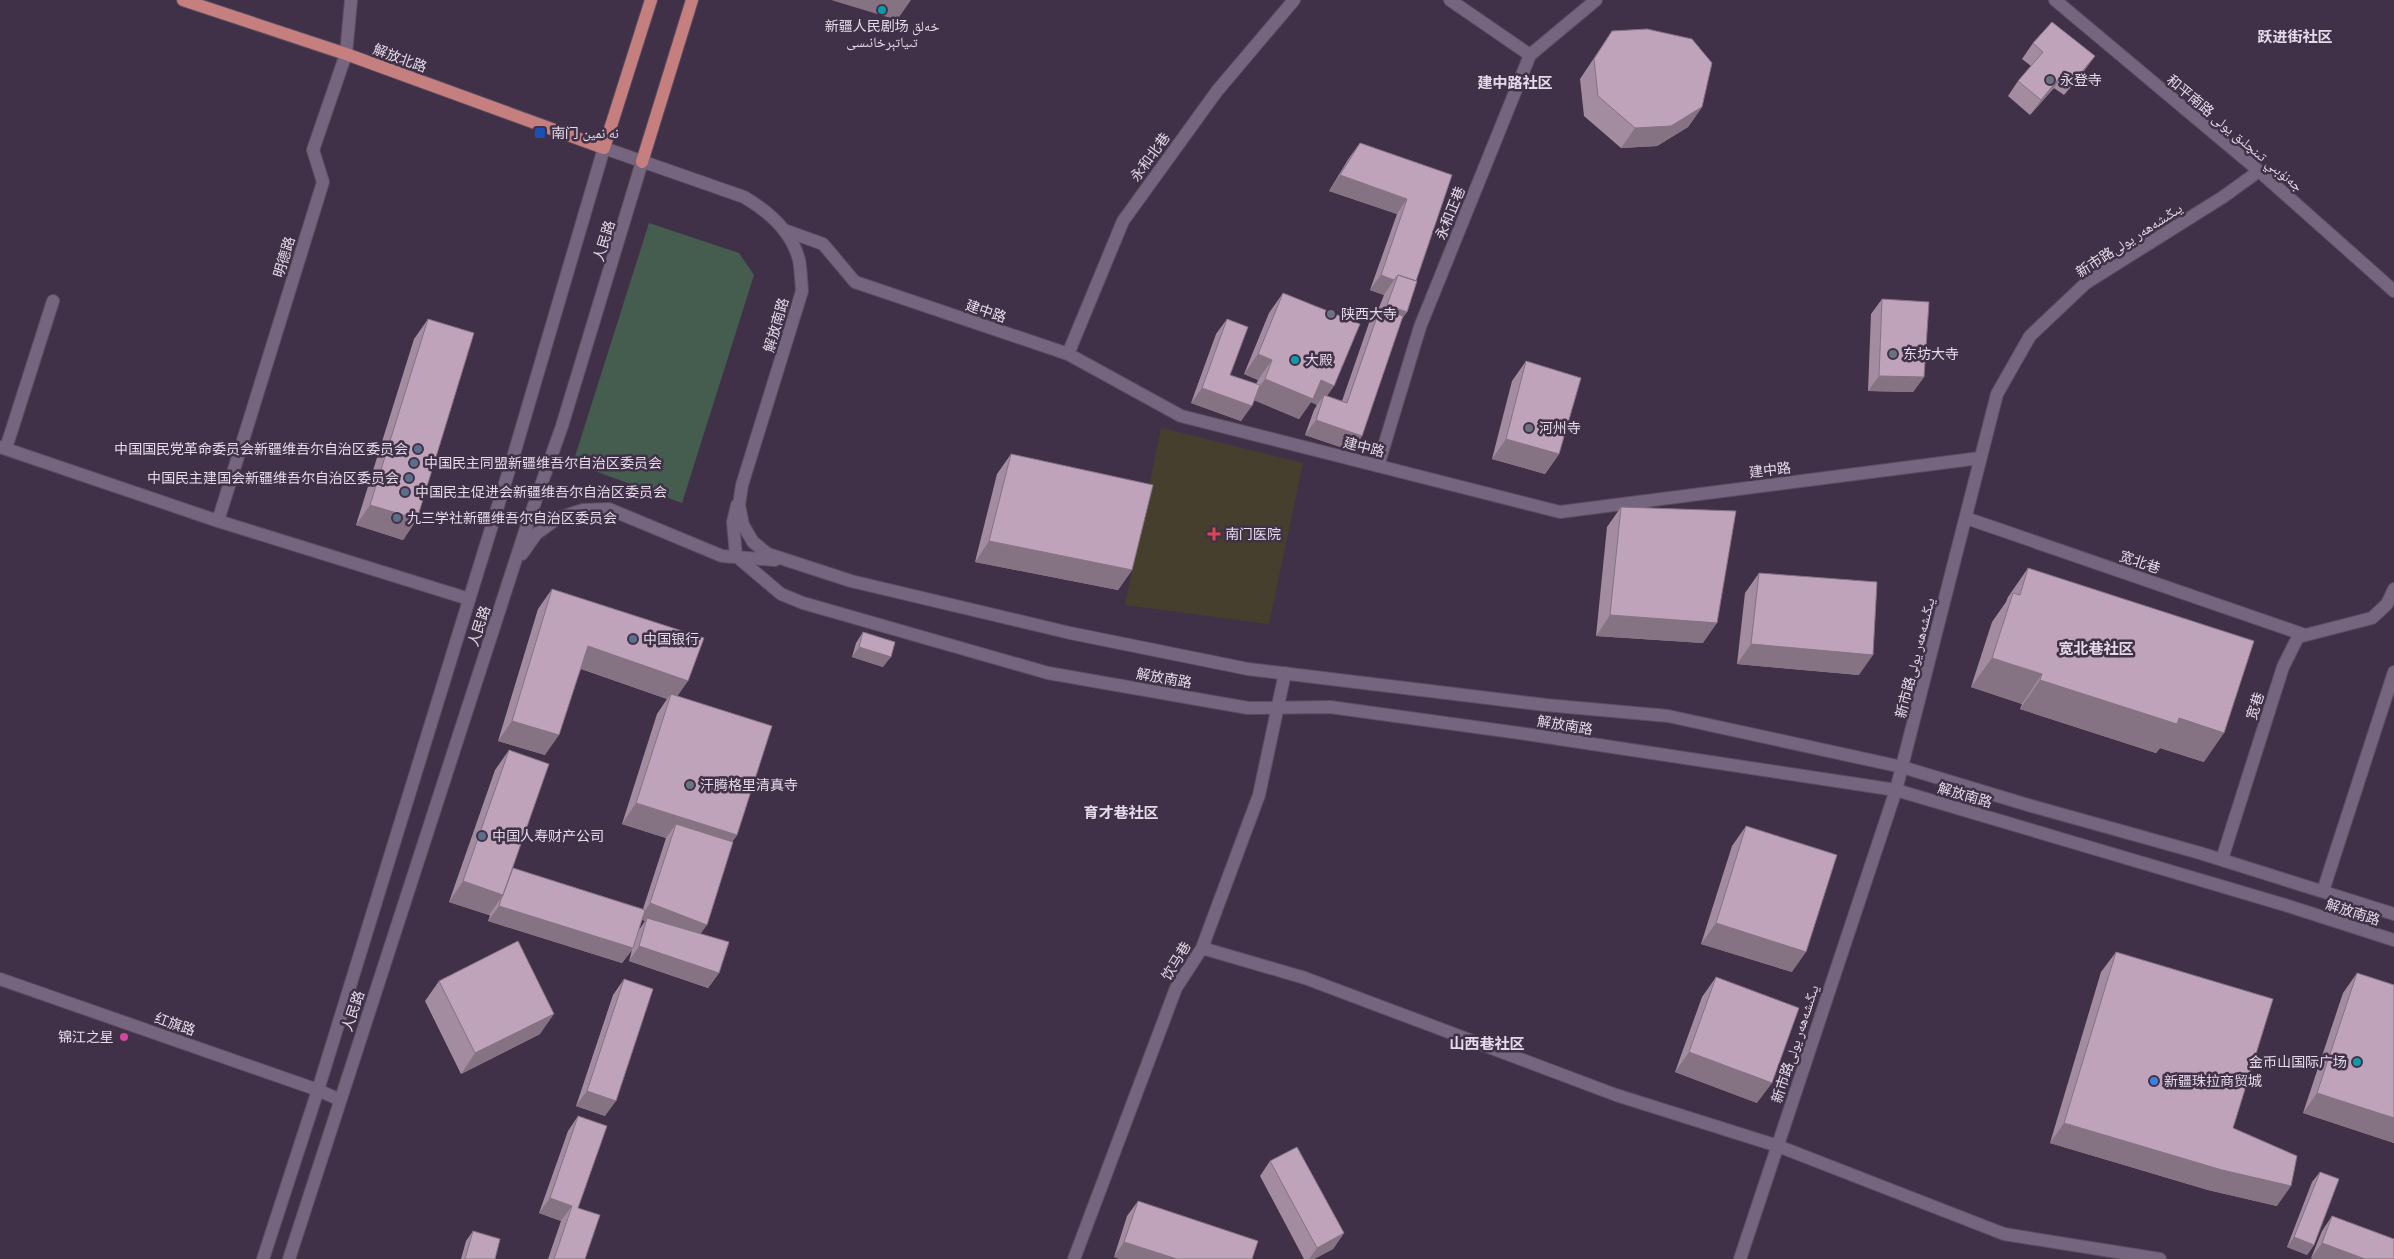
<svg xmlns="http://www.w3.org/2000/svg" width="2394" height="1259" font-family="'Public Sans','Noto Naskh Arabic','Noto Sans SC',sans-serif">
<rect width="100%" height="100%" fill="#413148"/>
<path fill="#473f2d" d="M1161 428 1303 463 1269 624 1125 605Z"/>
<path fill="#455d4f" d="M649 223 739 253 754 275 682 503 573 463Z"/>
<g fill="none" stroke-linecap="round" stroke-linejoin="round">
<g stroke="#5c4e61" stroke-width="14">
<path id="minor" d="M1450 0 1530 55
M784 230 823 244 855 282 1068 354 1181 416 1560 512 1980 458
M1068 354 1123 221 1217 91 1294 0
M0 447 218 521 469 599
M6 448 53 301
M1378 466 1420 327 1530 55 1596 0
M1966 518 2305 635
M218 521 323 182 313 150 346 54 351 0
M2222 859 2283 667 2298 637 2372 618 2387 604 2394 589
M2323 891 2394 672
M1202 948 1305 978 1616 1095 1778 1146 2004 1234 2160 1259
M1074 1259 1176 988 1202 948 1259 795 1285 673
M1740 1259 1896 790 1997 394 2030 336 2086 283 2223 197 2259 171"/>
</g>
<g stroke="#5c4e61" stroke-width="14">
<path id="tertiary" d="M0 979 318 1090 340 1100"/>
</g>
<g stroke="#5c4e61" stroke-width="14">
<path id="secondary" d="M2055 0 2259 171 2394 291
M522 554 536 534 558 518 583 510 609 509 722 556 775 560
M736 556 781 594 803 603 1048 673 1248 708 1330 707 1533 735 1896 790 2285 905 2394 940
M736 556 733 522 737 505
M263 1259 318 1090 514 454 604 148 744 197C768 211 792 232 799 260 801 270 801 281 802 291L742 485 739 505 743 525 753 542 768 554 851 581 1070 633 1248 669 1546 705 1668 716 1902 767 2028 805 2200 853 2394 914
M289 1259 528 522 562 426 642 162"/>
</g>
<g stroke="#5c4e61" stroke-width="14">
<path id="primary" d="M183 0 346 54 604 148 651 0
M642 162 692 0"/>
</g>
<use href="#minor" stroke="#76657e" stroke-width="12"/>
<use href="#tertiary" stroke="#76657e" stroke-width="12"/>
<use href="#secondary" stroke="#76657e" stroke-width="12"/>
<use href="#primary" stroke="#c67f7f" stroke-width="12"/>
</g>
<path fill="#a38ca0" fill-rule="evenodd" d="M1612 31 1702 107 1688 127 1657 146 1621 148 1584 116 1580 79Z
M2033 43 2095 56 2084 71 2064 95 2054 88 2030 115 2008 96 2018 81 2031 66 2022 59Z
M1360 143 1452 175 1416 281 1407 312 1403 316 1362 436 1352 451 1305 435 1314 410 1317 405 1311 402 1299 419 1254 400 1241 421 1191 403 1216 334 1227 319 1230 375 1256 384 1258 380 1244 374 1269 313 1283 293 1327 396 1342 401 1369 323 1378 310 1384 295 1370 290 1397 214 1329 191 1349 158Z
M1882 299 1924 377 1913 392 1868 391 1871 314Z
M428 319 417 519 403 540 356 525 414 339Z
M1526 361 1559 454 1545 474 1492 459 1512 381Z
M1011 454 1132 570 1118 590 975 562 997 474Z
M1621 507 1703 643 1596 636 1607 527Z
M2028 568 2204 762 2160 748 2156 753 2020 709 2022 704 1971 687 1992 622 2006 602 2008 597Z
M1759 573 1859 675 1737 664 1745 593Z
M552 589 678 696 737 835 732 842 700 933 719 973 708 988 629 961 632 950 622 963 488 921 490 915H489L449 902 495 770 509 750 513 868 643 909 666 838 622 824 657 714 667 699 581 669 545 755 498 741 538 609ZM642 920 645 921 639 930Z
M863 632 883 667 852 657 856 643Z
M1746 826 1792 972 1701 944 1732 846Z
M2116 952 2233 1128 2277 1206 2208 1190 2050 1143 2101 972Z
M2357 973 2394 985V1143L2303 1113 2343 993Z
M1716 977 1757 1103 1675 1072 1702 997Z
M624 979 605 1116 576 1106 613 995Z
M439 981 540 1034 461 1074 425 1001Z
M578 1116V1208L585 1259H548L561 1221 539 1213 568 1131Z
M1270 1161 1344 1233 1333 1249 1314 1259H1304L1260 1176Z
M2320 1172 2314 1245 2307 1255 2287 1247 2312 1182Z
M1138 1201 1252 1259H1120L1114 1257 1127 1216Z
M2332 1216 2394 1259H2314L2311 1258 2322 1231Z
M473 1231 495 1259H461L466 1241Z"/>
<path fill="#857282" d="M831 0H911L897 20Z
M2095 56 2084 71 2064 95 2075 80Z
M2064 72 2054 88 2030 115 2041 100Z
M1702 107 1688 127 1657 146 1621 148 1635 128Z
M1340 175 1407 199 1397 214 1329 191Z
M1381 275 1394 280 1384 295 1370 290Z
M1387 305 1407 312 1393 332 1374 323Z
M1258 354 1272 360 1258 380 1244 374Z
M1879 376 1924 377 1913 392 1868 391Z
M1265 379 1321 380 1334 386 1321 405 1324 395 1317 405 1311 402 1299 419 1251 399Z
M1202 388 1252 406 1241 421 1191 403Z
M1316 420 1362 436 1352 451 1305 435Z
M1506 439 1559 454 1545 474 1492 459Z
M370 505 417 519 403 540 356 525Z
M989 541 1132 570 1118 590 975 562Z
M1610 615 1717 623 1703 643 1596 636Z
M1751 644 1873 655 1859 675 1737 664Z
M588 646 688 681 674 701 671 694 667 699 574 666Z
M859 647 891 657 883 667 852 657Z
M1992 658 2042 674 2022 704 1971 687Z
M2040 680 2179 718 2224 733 2204 762 2160 748 2156 753 2020 709Z
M512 721 559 735 545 755 498 741Z
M636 803 737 835 722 856 676 824 666 838 622 824Z
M463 881 503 895 489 915 449 902Z
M650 903 707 925 696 940 647 918 645 921 640 919Z
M499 906 633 948 622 963 488 921Z
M1716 923 1806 952 1792 972 1701 944Z
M639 946 719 973 708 988 629 961Z
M554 1014 540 1034 461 1074 475 1053Z
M1689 1052 1772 1083 1757 1103 1675 1072Z
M587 1091 616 1101 605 1116 576 1106Z
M2317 1093 2394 1118V1143L2303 1113Z
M2064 1123 2291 1186 2277 1206 2208 1190 2050 1143Z
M550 1198 572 1206 561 1221 539 1213Z
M1344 1233 1333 1249 1314 1259H1309L1317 1248Z
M2294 1237 2314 1245 2307 1255 2287 1247Z
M1124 1242 1177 1259H1120L1114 1257Z
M2322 1243 2365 1259H2314L2311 1258Z"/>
<path fill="#bea3ba" stroke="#857282" d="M2052 22 2095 56 2075 80 2064 72 2041 100 2018 81 2043 52 2033 43Z
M1647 29 1692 39 1712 63 1702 107 1671 126 1635 128 1598 96 1594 59 1612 31Z
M1360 143 1452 175 1416 281 1398 275 1394 280 1381 275 1407 199 1340 175Z
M1398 275 1417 281 1407 312 1387 305Z
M1283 293 1360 324 1334 386 1321 380 1313 399 1265 379 1272 360 1258 354Z
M1882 299 1929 302 1924 377 1879 376Z
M1380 308 1403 316 1362 436 1316 420 1324 395 1347 403Z
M428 319 474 333 417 519 370 505Z
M1227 319 1248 327 1230 375 1260 385 1252 406 1202 388Z
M1526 361 1581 378 1559 454 1506 439Z
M1011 454 1153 485 1132 570 989 541Z
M1621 507 1736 511 1717 623 1610 615Z
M2028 568 2254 641 2224 733 2179 718 2177 724 2040 680 2042 674 1992 658 2013 593 2020 595Z
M1759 573 1877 582 1873 655 1751 644Z
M552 589 704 638 688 681 588 646 559 735 512 721Z
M863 632 895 642 891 657 859 647Z
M671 694 772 726 737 835 636 803Z
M509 750 549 764 503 895 463 881Z
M676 824 733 842 707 925 650 903Z
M1746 826 1837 855 1806 952 1716 923Z
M513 868 645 910 633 948 499 906 501 899 503 895Z
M647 918 729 942 719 973 639 946Z
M518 941 554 1014 475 1053 439 981Z
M2116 952 2273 999 2233 1128 2297 1156 2291 1186 2222 1170 2064 1123Z
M2357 973 2394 985V1118L2317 1093Z
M1716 977 1799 1008 1772 1083 1689 1052Z
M624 979 653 989 616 1101 587 1091Z
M578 1116 607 1126 578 1208 600 1215 585 1259H554L572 1206 550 1198Z
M1297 1147 1344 1233 1317 1248 1270 1161Z
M2320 1172 2339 1179 2314 1245 2294 1237Z
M1138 1201 1258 1241 1252 1259H1177L1124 1242Z
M2332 1216 2394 1239V1259H2365L2322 1243Z
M473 1231 500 1239 495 1259H465Z"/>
<g fill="#0f9aa8" stroke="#413148" stroke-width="2">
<circle cx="882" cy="10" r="5"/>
<circle cx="1295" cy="360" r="5"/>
<circle cx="2357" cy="1062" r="5"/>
</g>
<g fill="#6b7280" stroke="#413148" stroke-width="2">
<circle cx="2050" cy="80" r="5"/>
<circle cx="1331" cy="314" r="5"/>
<circle cx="1893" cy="354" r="5"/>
<circle cx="1529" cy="428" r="5"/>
<circle cx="690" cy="785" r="5"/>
</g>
<rect fill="#1a4fb4" stroke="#413148" stroke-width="2" x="534" y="127" width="12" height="12" rx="2.5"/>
<g fill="#5c6f8a" stroke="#413148" stroke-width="2">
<circle cx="418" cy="449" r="5"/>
<circle cx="414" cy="463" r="5"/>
<circle cx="409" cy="478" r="5"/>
<circle cx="405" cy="492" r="5"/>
<circle cx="397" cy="518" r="5"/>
<circle cx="633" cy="639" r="5"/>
<circle cx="482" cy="836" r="5"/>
</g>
<path fill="#e0444e" stroke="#413148" stroke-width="2" d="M1211.5 526.5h5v5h5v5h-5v5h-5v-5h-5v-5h5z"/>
<circle fill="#d1479c" stroke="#413148" stroke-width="2" cx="124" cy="1037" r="5"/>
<circle fill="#3f7fe0" stroke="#413148" stroke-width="2" cx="2154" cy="1081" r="5"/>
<g text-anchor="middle" stroke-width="5" stroke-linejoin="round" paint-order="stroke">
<g font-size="14" fill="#e4dae8" stroke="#413148" text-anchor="start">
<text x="882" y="31" text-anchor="middle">新疆人民剧场 خەلق<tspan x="882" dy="16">تىياتېرخانىسى</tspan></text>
<text x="2060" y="85">永登寺</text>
<text x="551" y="138">南门 نە نمين</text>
<text x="1341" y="319">陕西大寺</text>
<text x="1903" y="359">东坊大寺</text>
<text x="1305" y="365">大殿</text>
<text x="1539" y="433">河州寺</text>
<text x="408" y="454" text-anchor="end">中国国民党革命委员会新疆维吾尔自治区委员会</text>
<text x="424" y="468">中国民主同盟新疆维吾尔自治区委员会</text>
<text x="399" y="483" text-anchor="end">中国民主建国会新疆维吾尔自治区委员会</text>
<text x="415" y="497">中国民主促进会新疆维吾尔自治区委员会</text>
<text x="407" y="523">九三学社新疆维吾尔自治区委员会</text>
<text x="1225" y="539">南门医院</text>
<text x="643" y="644">中国银行</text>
<text x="700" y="790">汗腾格里清真寺</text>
<text x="492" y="841">中国人寿财产公司</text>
<text x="114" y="1042" text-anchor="end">锦江之星</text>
<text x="2347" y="1067" text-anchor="end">金币山国际广场</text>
<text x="2164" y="1086">新疆珠拉商贸城</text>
</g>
<g font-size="14" fill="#e4dae8" stroke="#413148">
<text transform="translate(400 58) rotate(20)" y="5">解放北路</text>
<text transform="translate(2235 133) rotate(40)" y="5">和平南路 جەنۇبىي تىنچلىق يولى</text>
<text transform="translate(1150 157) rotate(-54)" y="5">永和北巷</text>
<text transform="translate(1450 213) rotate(-68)" y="5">永和正巷</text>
<text transform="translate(2129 240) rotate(-33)" y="5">新市路يىڭىشەھەر يولى</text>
<text transform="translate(604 241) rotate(-73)" y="5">人民路</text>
<text transform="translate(284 257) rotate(-73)" y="5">明德路</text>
<text transform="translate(986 311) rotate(19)" y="5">建中路</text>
<text transform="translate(776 325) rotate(-74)" y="5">解放南路</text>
<text transform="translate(1364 447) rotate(14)" y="5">建中路</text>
<text transform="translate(1770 470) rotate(-7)" y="5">建中路</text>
<text transform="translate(2140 562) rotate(19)" y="5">宽北巷</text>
<text transform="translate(479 626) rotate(-72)" y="5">人民路</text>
<text transform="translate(1915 658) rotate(-76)" y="5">新市路يىڭىشەھەر يولى</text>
<text transform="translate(1164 678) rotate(10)" y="5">解放南路</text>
<text transform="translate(2255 706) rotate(-72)" y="5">宽巷</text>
<text transform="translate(1565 725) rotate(9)" y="5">解放南路</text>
<text transform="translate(1965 795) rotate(16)" y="5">解放南路</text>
<text transform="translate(2353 912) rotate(18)" y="5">解放南路</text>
<text transform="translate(1176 961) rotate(-59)" y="5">饮马巷</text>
<text transform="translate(353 1011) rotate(-72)" y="5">人民路</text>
<text transform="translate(175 1024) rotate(19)" y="5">红旗路</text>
<text transform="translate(1795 1044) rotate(-72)" y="5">新市路يىڭىشەھەر يولى</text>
</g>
<g font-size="15" font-weight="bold" fill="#e4dae8" stroke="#413148">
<text x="2295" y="42">跃进街社区</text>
<text x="1515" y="88">建中路社区</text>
<text x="2096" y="654">宽北巷社区</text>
<text x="1121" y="818">育才巷社区</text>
<text x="1487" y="1049">山西巷社区</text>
</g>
</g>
</svg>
